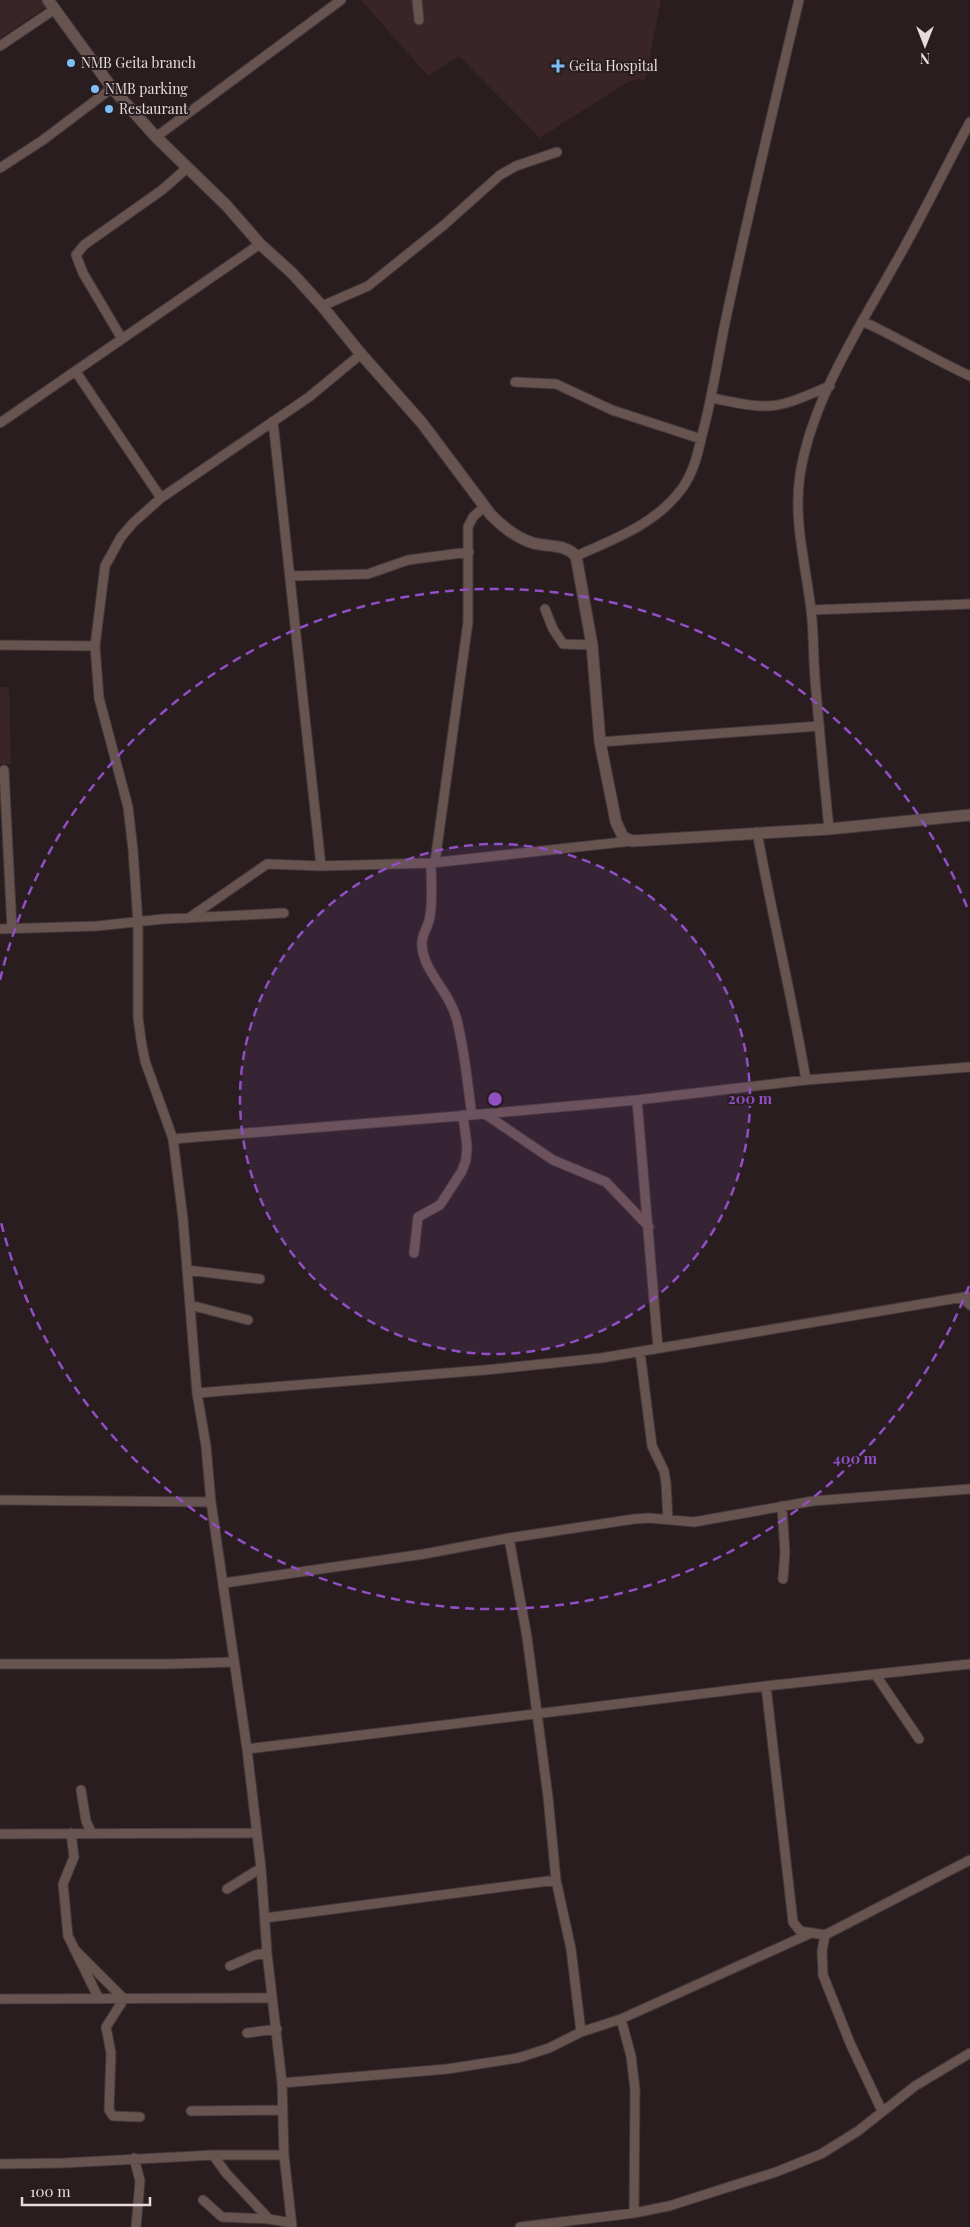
<svg xmlns="http://www.w3.org/2000/svg" width="970" height="2227" font-family="'Playfair Display',serif">
<rect width="100%" height="100%" fill="#2a1d1f"/>
<path fill="#392528" d="M0 0H43L47 6 0 38Z
M361 0H661L645 81 639 79 626 83 540 138 459 56 428 76Z
M0 687H9L11 764H0Z"/>
<g fill="none" stroke-linecap="round" stroke-linejoin="round">
<g stroke="#44383a" stroke-width="11">
<path id="minor" d="M417 0 419 20
M0 46 55 9
M156 137 341 0
M0 168 43 140 112 88
M322 306 368 286 444 225 500 175 516 166 557 152
M862 321C899 338 933 359 970 376
M122 339 83 273 76 255 84 245 162 190 187 168
M76 372 161 498
M515 382 556 384 612 410 701 439
M712 398C728 401 746 406 763 406 786 407 809 394 830 386
M273 421 321 866
M0 423 260 244
M576 556C615 539 658 523 683 487 694 471 698 453 702 435 712 399 717 363 724 328 747 218 773 109 799 0
M291 576 368 574 408 560 469 552
M545 609 553 629 563 644 592 645
M811 610 970 604
M0 645 95 646
M600 742 819 726
M4 770 12 929
M829 829C824 778 819 728 815 678 813 655 814 632 811 610 806 566 793 520 800 475 811 403 857 331 892 269 920 221 944 170 970 122
M757 832C772 915 792 997 806 1080
M435 862 468 622V527L473 517 484 507
M431 863C431 880 433 899 430 916 429 927 421 934 422 945 423 971 449 991 456 1017 465 1049 467 1083 472 1115
M189 918 267 864 321 866 431 863 632 841
M0 929 97 926 163 919 284 913
M637 1100 658 1348
M485 1114 553 1160 606 1182 649 1227
M173 1139 472 1115 637 1100 806 1080 970 1067
M414 1253 418 1217 440 1205 462 1171 466 1160 467 1146 463 1115
M187 1270 260 1279
M963 1298 970 1305
M190 1305 248 1320
M640 1352 652 1446 664 1471 666 1483 668 1520
M197 1393 485 1370 601 1358 970 1296
M0 1500 211 1502
M782 1506 785 1552 783 1579
M224 1583 424 1554 509 1538 634 1519 649 1518 694 1522 813 1501 970 1489
M0 1664H170L234 1662
M875 1674 919 1739
M766 1686 793 1922 800 1931 825 1935
M247 1749 766 1686 970 1664
M81 1790 86 1821 92 1834
M71 1833 74 1857 63 1884 68 1936 99 1999
M0 1834C86 1833 171 1834 257 1833
M227 1889 261 1868
M265 1918 556 1880
M74 1949 124 1999 106 2027 111 2053 109 2110 113 2116 140 2117
M230 1966 255 1955 267 1953
M0 1999 272 1998
M621 2019 631 2056 635 2089 634 2213
M581 2032 621 2019 809 1934
M247 2033 277 2029
M282 2083 447 2069 518 2058 549 2048 581 2032 571 1949 556 1880 548 1797 527 1637 509 1538
M191 2111 282 2110
M882 2111 850 2043 823 1975 822 1951 825 1935 970 1860
M213 2155 226 2173 269 2219 291 2223
M134 2158 140 2181 136 2227
M0 2164 64 2163 213 2155H284
M203 2200 222 2217 269 2219
M292 2227 284 2155 282 2083 267 1953 261 1868 247 1749 211 1502 206 1446 197 1393 183 1219 173 1139 145 1061 141 1040 138 1017V923L133 850 128 807 99 698 95 646 105 566 121 537 133 523 161 498 309 397 361 354
M520 2227 634 2213 669 2206 776 2172 821 2154 858 2131 915 2086 970 2053"/>
</g>
<g stroke="#44383a" stroke-width="13">
<path id="tertiary" d="M48 0 112 88 156 137 226 205 260 244 292 273 322 306 361 354 422 423 491 515C503 527 516 538 533 543 549 547 565 544 576 556L592 645 600 742 616 822 623 837 632 841 829 829 970 815"/>
</g>
<use href="#minor" stroke="#67534f" stroke-width="9"/>
<use href="#tertiary" stroke="#67534f" stroke-width="11"/>
</g>
<circle cx="495" cy="1099" r="255" fill="#904fc5" fill-opacity=".12"/>
<g fill="none" stroke="#904fc5" stroke-width="2.5" stroke-dasharray="9 6">
<circle cx="495" cy="1099" r="255"/>
<path d="M969 1286A509 509 0 0 1 0 1218M0 980A509 509 0 0 1 969 912"/>
</g>
<g fill="#7dbef9" stroke="#2a1d1f" stroke-width="2">
<circle cx="71" cy="63" r="5"/>
<path d="M555.5 58.5h5v5h5v5h-5v5h-5v-5h-5v-5h5z"/>
<circle cx="95" cy="89" r="5"/>
<circle cx="109" cy="109" r="5"/>
</g>
<g text-anchor="middle" stroke-width="4" stroke-linejoin="round" paint-order="stroke">
<g font-size="14" fill="#e6dcdd" stroke="#2a1d1f" text-anchor="start">
<text x="81" y="68">NMB Geita branch</text>
<text x="569" y="71">Geita Hospital</text>
<text x="105" y="94">NMB parking</text>
<text x="119" y="114">Restaurant</text>
</g>
</g>
<circle cx="495" cy="1099" r="8" fill="#904fc5" stroke="#2a1d1f" stroke-width="2.5"/>
<g font-size="15" text-anchor="middle" font-weight="bold" fill="#904fc5" stroke="#2a1d1f" stroke-width="4" stroke-linejoin="round" paint-order="stroke">
<text x="750" y="1104">200 m</text>
<text x="855" y="1464">400 m</text>
</g>
<g transform="translate(925 45) rotate(180)" stroke="#2a1d1f" stroke-width="4" paint-order="stroke">
<path d="M0-4L9 19L0 12L-9 19Z" fill="#e6dcdd"/>
<text y="-8" font-size="14" font-weight="bold" text-anchor="middle" fill="#e6dcdd">N</text>
</g>
<path d="M22 2197v8h128v-8" fill="none" stroke="#e6dcdd" stroke-width="2.5"/>
<text x="30" y="2197" font-size="15" fill="#e6dcdd" stroke="#2a1d1f" stroke-width="4" paint-order="stroke">100 m</text>
</svg>
